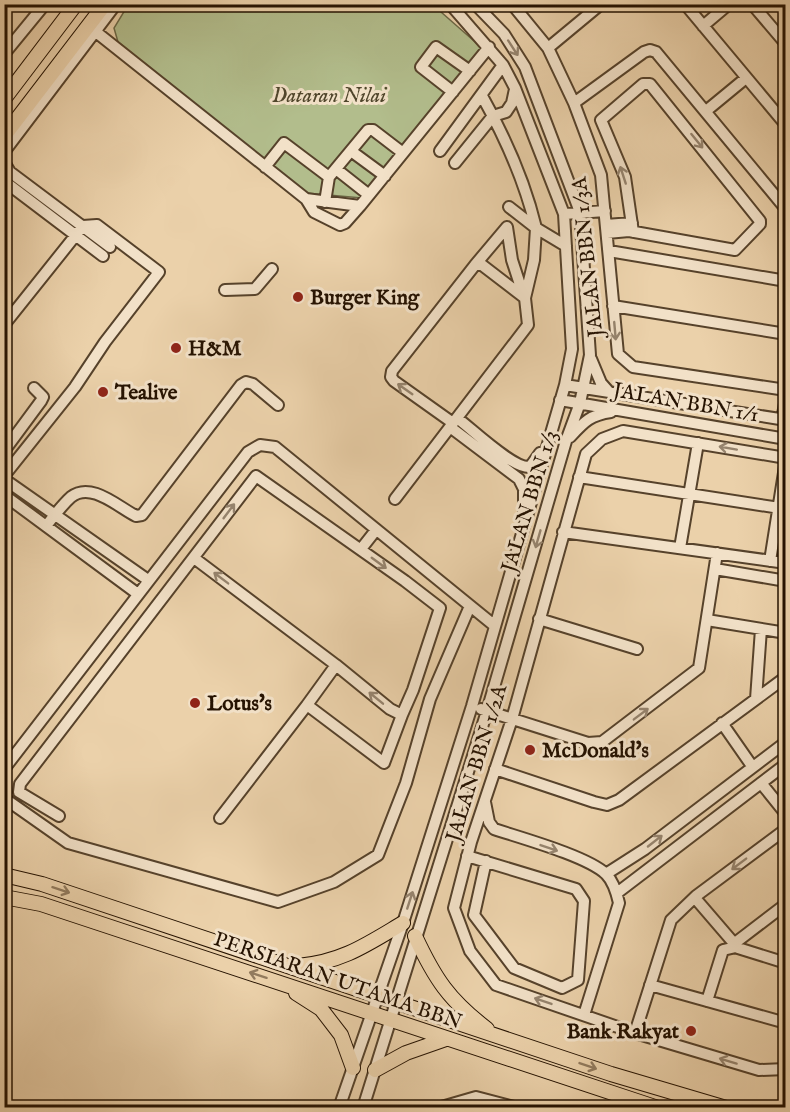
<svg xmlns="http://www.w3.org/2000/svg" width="790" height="1112" font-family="'IM FELL English',serif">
<rect width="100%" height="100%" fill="#ebd1aa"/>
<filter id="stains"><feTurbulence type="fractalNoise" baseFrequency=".00333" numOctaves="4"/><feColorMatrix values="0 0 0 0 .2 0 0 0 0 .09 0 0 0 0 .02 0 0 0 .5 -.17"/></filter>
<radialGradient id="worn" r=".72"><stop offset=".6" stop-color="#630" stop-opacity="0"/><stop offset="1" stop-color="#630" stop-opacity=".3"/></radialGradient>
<path fill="#b2bd8c" stroke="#6c6846" stroke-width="1.5" d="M128 5H433L482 48 362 198 306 193 118 42 114 28Z"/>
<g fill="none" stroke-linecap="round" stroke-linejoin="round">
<g stroke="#56422b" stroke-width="14">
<path id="minor" d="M512 4 548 48 574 103 601 175 618 354 633 367 786 390
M685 4 786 125
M752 4 786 44
M703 26 729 4
M96 32 306 199 314 212 340 225 345 223 360 206 489 47
M548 48 601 4
M4 54 45 4
M453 92 421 67 436 47 470 71
M482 96C505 137 525 182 536 228
M574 103 644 52 650 50 656 52 786 209
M706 111 746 78
M351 151 385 176
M440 151 503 65
M4 152 116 4
M4 162 10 172 110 247
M455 163 493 116 506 112 512 103 515 89
M265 167 284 143 329 177 325 202
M336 169 369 195
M329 177 368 130H373L403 153
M4 181 103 256
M306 199 360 206
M509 207 536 228
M564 214 605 211
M606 225 632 223
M607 233 629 231 735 250 760 224V221L650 84H643L601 120 625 177 633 232
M609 251 786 281
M475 265 507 227 512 260 524 297
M225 290 255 289 272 269
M525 298 534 260 536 228 566 246
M613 306 786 334
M4 325 83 226 97 225 159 272 105 342 75 387 4 476
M591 359 601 383 609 392
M565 385 786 420
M560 400 786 439
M457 418C472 429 513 469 530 467L540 453
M782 420 786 398
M450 427 519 479 524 489V513
M570 437C584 422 590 415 611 412
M4 451 41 401 43 397 34 388
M786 458 623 431 602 439 586 454 512 719 471 842 454 908 470 951 496 985 635 1033 759 1070 786 1069
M579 477 786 509
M4 479 148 580
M4 495 138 594
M395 499 528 325 525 298 482 265H475L392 371 391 377 394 381 453 423
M46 526C54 516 62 505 71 497 91 481 118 507 136 516L142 515 241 385 246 382 253 384 278 405
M563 532 786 563
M680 548 698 443
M361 549 376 530
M770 561 786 460
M715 569 786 581
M539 619 637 649
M707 620 786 633
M336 665 307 705 384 763 402 715
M756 699 761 629
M481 709 588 743 602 742 699 668 717 553
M722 723 752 766
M4 769 248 452 260 445 275 447 495 626
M495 769 594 802 607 805 619 800 786 677
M761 783 786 814
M4 798 68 843 278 902 334 882 378 855 406 783 430 699 470 606
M485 802 489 822 494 829C521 838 587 856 606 874 613 881 617 894 619 903L584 1015
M59 816 19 792 20 784 256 476 405 581 440 608 413 690 402 715 390 709 336 665 194 558
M220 818 307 705
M467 856 576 889 584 901 578 980 562 988 514 968 474 915 486 861
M606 874 645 849 786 742
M617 893 786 764
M695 898 738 948 786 963
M735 943 786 904
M650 985 786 1023
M707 1001 723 950 736 947
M635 1033 671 920 696 896 786 829
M339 1108 403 923 472 706 565 385 572 349 564 214 515 88 503 65 450 4
M363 1108 487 711 566 441 580 403 590 355 580 212 525 67 504 34 475 4
M438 1108 476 1097 518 1108"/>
</g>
<g stroke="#251201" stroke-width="16">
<path id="major" d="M4 99 76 4
M4 136 105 4
M4 875 42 884 611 1074 726 1108
M4 897 41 904 658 1108
M415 936C435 979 449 1000 487 1029
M298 966C342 962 366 945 403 923
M296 993 321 1009 341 1035 353 1068
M375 1070 406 1053 446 1039"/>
</g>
<use href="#minor" stroke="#f2e1c8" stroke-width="10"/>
<use href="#major" stroke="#ebd1aa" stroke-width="14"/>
</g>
<defs><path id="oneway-shaft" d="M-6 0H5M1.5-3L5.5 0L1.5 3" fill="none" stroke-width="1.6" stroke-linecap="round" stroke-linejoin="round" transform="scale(1.5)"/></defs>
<g stroke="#96846e">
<use href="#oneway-shaft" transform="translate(513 48) rotate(57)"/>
<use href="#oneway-shaft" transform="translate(697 141) rotate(51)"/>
<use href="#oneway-shaft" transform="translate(623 175) rotate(-108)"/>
<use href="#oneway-shaft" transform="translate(615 331) rotate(85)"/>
<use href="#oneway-shaft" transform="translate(405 389) rotate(-145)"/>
<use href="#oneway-shaft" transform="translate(728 448) rotate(-170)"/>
<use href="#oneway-shaft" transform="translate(229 511) rotate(-53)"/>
<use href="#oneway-shaft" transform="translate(538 539) rotate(106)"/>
<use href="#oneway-shaft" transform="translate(379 563) rotate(36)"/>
<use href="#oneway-shaft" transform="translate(221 578) rotate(-143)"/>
<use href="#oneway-shaft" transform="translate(376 698) rotate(-141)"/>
<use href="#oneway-shaft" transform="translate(641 714) rotate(-37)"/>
<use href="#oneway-shaft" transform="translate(655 841) rotate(-38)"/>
<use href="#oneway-shaft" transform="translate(549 848) rotate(19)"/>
<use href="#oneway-shaft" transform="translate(739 864) rotate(143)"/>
<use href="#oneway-shaft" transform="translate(410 900) rotate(-72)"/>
<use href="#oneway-shaft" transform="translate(543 1001) rotate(-161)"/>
<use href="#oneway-shaft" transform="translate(728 1061) rotate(-163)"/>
</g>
<g stroke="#927b5e">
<use href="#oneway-shaft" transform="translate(61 890) rotate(18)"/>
<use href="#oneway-shaft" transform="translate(258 975) rotate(-162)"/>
<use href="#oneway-shaft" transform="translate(588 1066) rotate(19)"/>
</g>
<g fill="#8f2418" stroke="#f2e1c8" stroke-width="2">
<circle cx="298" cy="297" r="6"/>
<circle cx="176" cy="348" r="6"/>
<circle cx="103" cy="392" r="6"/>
<circle cx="195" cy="703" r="6"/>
<circle cx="530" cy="750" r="6"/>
<circle cx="691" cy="1031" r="6"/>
</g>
<g text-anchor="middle" stroke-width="6" stroke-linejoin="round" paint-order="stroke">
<g font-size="21" font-style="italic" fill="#4f452b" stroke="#f2e1c8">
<text x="329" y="102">Dataran Nilai</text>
</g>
<g font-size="21" fill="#251201" stroke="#f2e1c8">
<text transform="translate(587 257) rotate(-96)" y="7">JALAN BBN 1/3A</text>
<text transform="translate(686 402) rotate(10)" y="7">JALAN BBN 1/1</text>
<text transform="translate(529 501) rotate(-73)" y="7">JALAN BBN 1/3</text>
<text transform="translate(476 763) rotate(-73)" y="7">JALAN BBN 1/2A</text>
<text transform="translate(338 980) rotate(19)" y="7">PERSIARAN UTAMA BBN</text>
</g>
<g font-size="21" font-weight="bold" fill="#251201" stroke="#f2e1c8" text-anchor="start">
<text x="310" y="304">Burger King</text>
<text x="188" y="355">H&amp;M</text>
<text x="115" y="399">Tealive</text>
<text x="207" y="710">Lotus's</text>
<text x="542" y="757">McDonald's</text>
<text x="679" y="1038" text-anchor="end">Bank Rakyat</text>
</g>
</g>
<rect width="790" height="1112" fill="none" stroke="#ebd1aa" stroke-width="24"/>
<rect x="6" y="6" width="778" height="1100" fill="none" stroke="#251201" stroke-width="3"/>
<rect x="12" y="12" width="766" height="1088" fill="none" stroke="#251201" stroke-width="1.5"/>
<rect width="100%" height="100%" filter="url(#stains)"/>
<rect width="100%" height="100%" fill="url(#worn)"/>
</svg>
